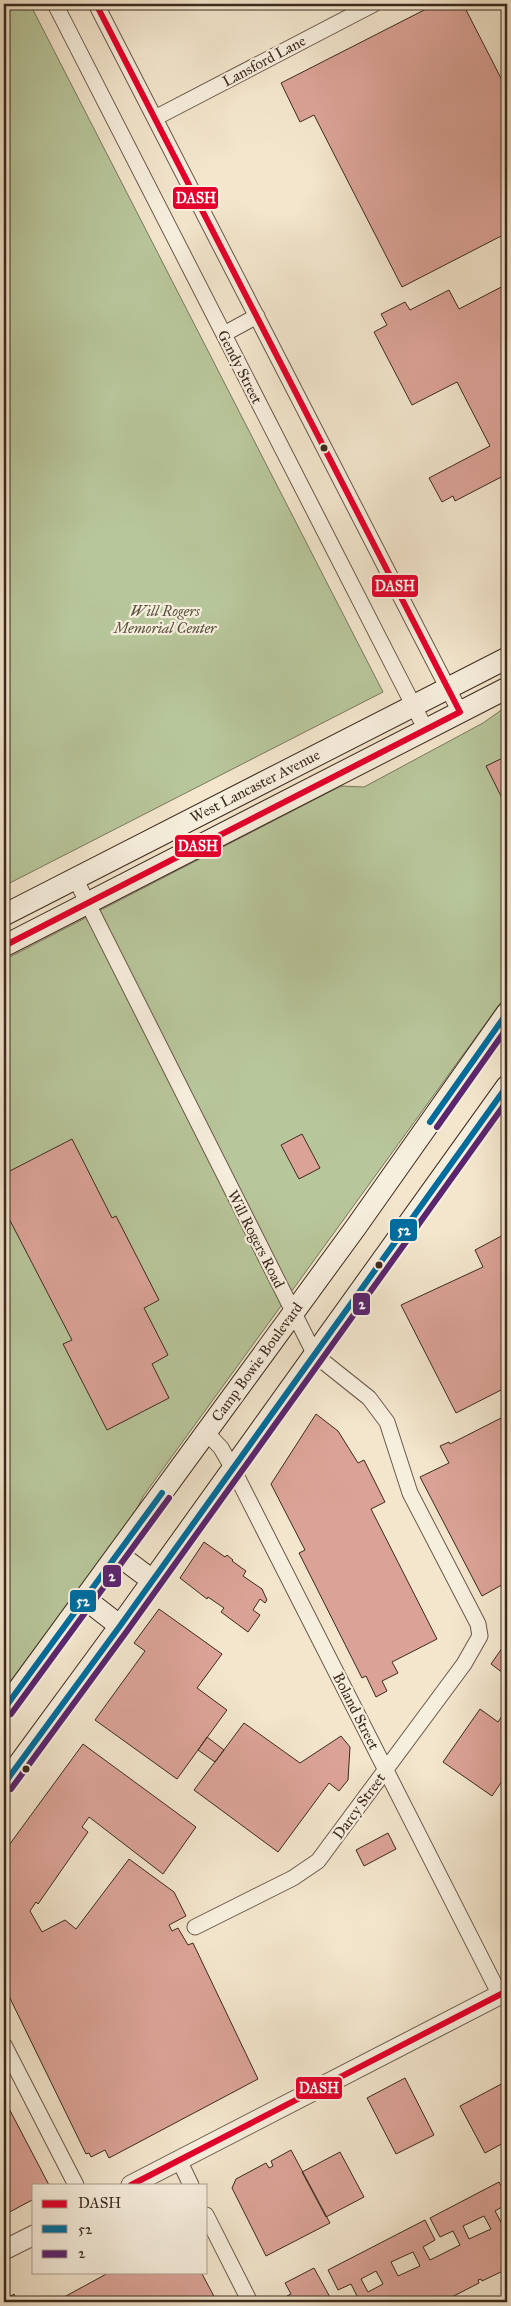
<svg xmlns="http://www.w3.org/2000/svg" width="511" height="2306" font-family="'IM FELL Great Primer',serif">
<rect width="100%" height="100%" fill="#f3e6cd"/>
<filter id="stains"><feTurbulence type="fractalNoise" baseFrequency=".004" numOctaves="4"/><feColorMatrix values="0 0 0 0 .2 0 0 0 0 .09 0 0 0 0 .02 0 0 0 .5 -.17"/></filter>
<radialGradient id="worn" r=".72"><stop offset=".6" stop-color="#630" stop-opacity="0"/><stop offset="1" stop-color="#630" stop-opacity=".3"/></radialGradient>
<path fill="#b8c69b" stroke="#7a785c" d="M4 4H30L383 692 4 886Z
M507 706V994L144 1495 135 1512 4 1690V960L341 786 364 787 483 723Z"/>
<path fill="#dba397" stroke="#3c2a1e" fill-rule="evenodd" d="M436 4H463L507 90V233L402 287 314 115 300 122 281 83Z
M507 284V474L455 501 453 496 442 502 429 478 490 446 457 382 412 405 374 332 387 325 381 314 405 302 410 310 449 290 459 309Z
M507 756V808L486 766Z
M302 1134 320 1168 299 1179 281 1145Z
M72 1139 112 1218 116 1216 159 1300 144 1308 168 1355 152 1364 169 1398 107 1430 63 1344 72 1340 4 1209V1174Z
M507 1233V1387L456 1413 401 1305 483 1267 475 1250Z
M316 1414 338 1431 358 1463 364 1460 385 1502 371 1509 437 1639 392 1662 398 1673 382 1681 387 1691 376 1697 366 1676 362 1678 299 1553 305 1550 271 1484Z
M507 1415V1582L482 1596 420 1477 449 1463 440 1446 449 1442 450 1444Z
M204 1542 225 1557 227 1555 233 1560 232 1561 246 1571 243 1576 262 1589 267 1600 265 1603 260 1599 253 1610 260 1615 248 1632 221 1612 224 1608 208 1597 207 1599 180 1578Z
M159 1609 222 1654 197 1688 227 1710 177 1779 95 1720 145 1651 134 1643Z
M507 1641V1676L491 1664Z
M480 1709 498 1722 507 1709V1774L492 1796 443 1762Z
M244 1723 300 1763 341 1736 350 1747 348 1780 339 1791 329 1783 278 1852 194 1790Z
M207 1737 224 1750 215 1762 198 1750Z
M83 1744 196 1827 163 1874 89 1817 82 1827 88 1832 38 1904 36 1902 30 1911 42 1932 65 1920 76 1929 129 1859 174 1892 186 1916 169 1925 172 1931 178 1928 188 1945 193 1943 258 2079 109 2158 105 2150 91 2157 89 2153 86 2154 4 1986V1852Z
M388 1833 396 1849 364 1866 356 1850Z
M405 2078 434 2135 396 2154 367 2098Z
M507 2081V2141L485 2153 460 2106Z
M4 2099 49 2185H34V2199L4 2215Z
M291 2150 330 2223 266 2256 232 2188 236 2179 266 2163 269 2168 273 2166 271 2161Z
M340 2152 364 2197 326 2217 302 2172Z
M499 2182 507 2198V2204L495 2211 502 2224 507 2221V2269L482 2281 481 2279 478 2280 479 2283 446 2300 445 2298 440 2300 441 2302H350L358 2298 351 2284 338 2290 328 2270 425 2220 435 2240 423 2247 430 2260 460 2245 453 2231 440 2237 430 2218ZM484 2216 491 2229 469 2239 463 2226ZM413 2252 420 2266 398 2276 391 2262ZM376 2271 383 2284 368 2292 361 2279Z
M314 2268 331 2299V2302H295L293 2298 290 2300 287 2296 291 2294 285 2283Z
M110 2272H201L217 2302H55Z
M14 2294 18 2302H4V2300Z"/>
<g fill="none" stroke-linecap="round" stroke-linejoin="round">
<g stroke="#6a594a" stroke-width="17">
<path id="minor" d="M55 4 426 730
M96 4 460 712
M155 118 374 4
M224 334 257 316
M75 878 315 1355 369 1398 387 1422 410 1493 478 1624 480 1636 464 1664 318 1861 293 1878 195 1927
M206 1432 221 1448 233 1469 500 1995
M4 2045 76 2185
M179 2160 191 2185
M206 2215 250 2302"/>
</g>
<g stroke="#6a594a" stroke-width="21">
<path id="tertiary" d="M131 2185 507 1991
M4 2250 34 2235"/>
</g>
<g stroke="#3c2a1e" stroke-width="23">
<path id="secondary" d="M4 915 507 658
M4 946 507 688
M117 1554 153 1581
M84 1598 120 1626
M4 1709 356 1227 507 1013
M4 1784 120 1626 507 1086"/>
</g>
<use href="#minor" stroke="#f7efde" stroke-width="15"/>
<use href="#tertiary" stroke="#f7efde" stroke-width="19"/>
<use href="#secondary" stroke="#f7efde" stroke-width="21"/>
<g stroke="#f7efde" stroke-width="10">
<path id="bus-1" d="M4 946 460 712 96 4
M131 2185 507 1991"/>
</g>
<g stroke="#f7efde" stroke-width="10">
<path id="bus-2" d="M430 1122 507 1013
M4 1709 162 1493
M4 1784 120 1626 507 1086"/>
</g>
<g stroke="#f7efde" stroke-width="10">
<path id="bus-3" d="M437 1127 507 1028
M11 1714 169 1498
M11 1789 127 1631 507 1101"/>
</g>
<use href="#bus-1" stroke="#e4002b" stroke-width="6"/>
<use href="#bus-2" stroke="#006d9e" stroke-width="6"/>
<use href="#bus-3" stroke="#5a256f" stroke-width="6"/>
</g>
<g fill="#3c2a1e" stroke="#f7efde" stroke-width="2">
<circle cx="324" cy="448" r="4.5"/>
<circle cx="379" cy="1265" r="4.5"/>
<circle cx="26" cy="1769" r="4.5"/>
</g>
<g text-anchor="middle" stroke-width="4.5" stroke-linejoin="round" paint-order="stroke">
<g font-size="15" fill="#3c2a1e" stroke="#f7efde">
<text transform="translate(264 61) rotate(-28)" y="5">Lansford Lane</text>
<text transform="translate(240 367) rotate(63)" y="5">Gendy Street</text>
<text transform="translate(255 786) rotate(-27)" y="5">West Lancaster Avenue</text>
<text transform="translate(256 1239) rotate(63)" y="5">Will Rogers Road</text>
<text transform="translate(257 1362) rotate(-54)" y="5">Camp Bowie Boulevard</text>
<text transform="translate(356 1711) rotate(63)" y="5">Boland Street</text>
<text transform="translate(359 1806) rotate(-54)" y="5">Darcy Street</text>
</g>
<g font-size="15" font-style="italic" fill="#5b513d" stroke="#f7efde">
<text x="165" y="616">Will Rogers<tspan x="165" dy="17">Memorial Center</tspan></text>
</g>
</g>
<g stroke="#f7efde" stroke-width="2">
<rect x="172" y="186" width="47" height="24" rx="5" fill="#e4002b"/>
<rect x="371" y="574" width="48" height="24" rx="5" fill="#e4002b"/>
<rect x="174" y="834" width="48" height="24" rx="5" fill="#e4002b"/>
<rect x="389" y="1218" width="29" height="24" rx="5" fill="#006d9e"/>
<rect x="352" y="1292" width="19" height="24" rx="5" fill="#5a256f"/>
<rect x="102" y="1564" width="20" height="24" rx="5" fill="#5a256f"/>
<rect x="69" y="1589" width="28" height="24" rx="5" fill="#006d9e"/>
<rect x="295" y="2076" width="48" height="24" rx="5" fill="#e4002b"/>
</g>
<g font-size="14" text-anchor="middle" font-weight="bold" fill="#fff">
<text x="196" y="203">DASH</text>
<text x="395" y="591">DASH</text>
<text x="198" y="851">DASH</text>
<text x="404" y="1235">52</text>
<text x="362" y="1309">2</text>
<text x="112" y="1581">2</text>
<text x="83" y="1606">52</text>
<text x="319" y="2093">DASH</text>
</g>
<rect width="511" height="2306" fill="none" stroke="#f3e6cd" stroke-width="20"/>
<rect x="5" y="5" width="501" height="2296" fill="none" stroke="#3c2a1e" stroke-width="2.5"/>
<rect x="10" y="10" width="491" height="2286" fill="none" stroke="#3c2a1e"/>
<rect x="32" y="2184" width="175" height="90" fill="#f7efde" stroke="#aca091"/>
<rect x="42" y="2200" width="25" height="8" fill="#e4002b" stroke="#aca091"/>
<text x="78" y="2208" font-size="15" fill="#3c2a1e">DASH</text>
<rect x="42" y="2225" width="25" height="8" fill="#006d9e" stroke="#aca091"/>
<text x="78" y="2234" font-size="15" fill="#3c2a1e">52</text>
<rect x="42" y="2250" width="25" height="8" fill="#5a256f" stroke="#aca091"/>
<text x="78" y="2258" font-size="15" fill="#3c2a1e">2</text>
<rect width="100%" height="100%" filter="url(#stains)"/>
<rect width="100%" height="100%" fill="url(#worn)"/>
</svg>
